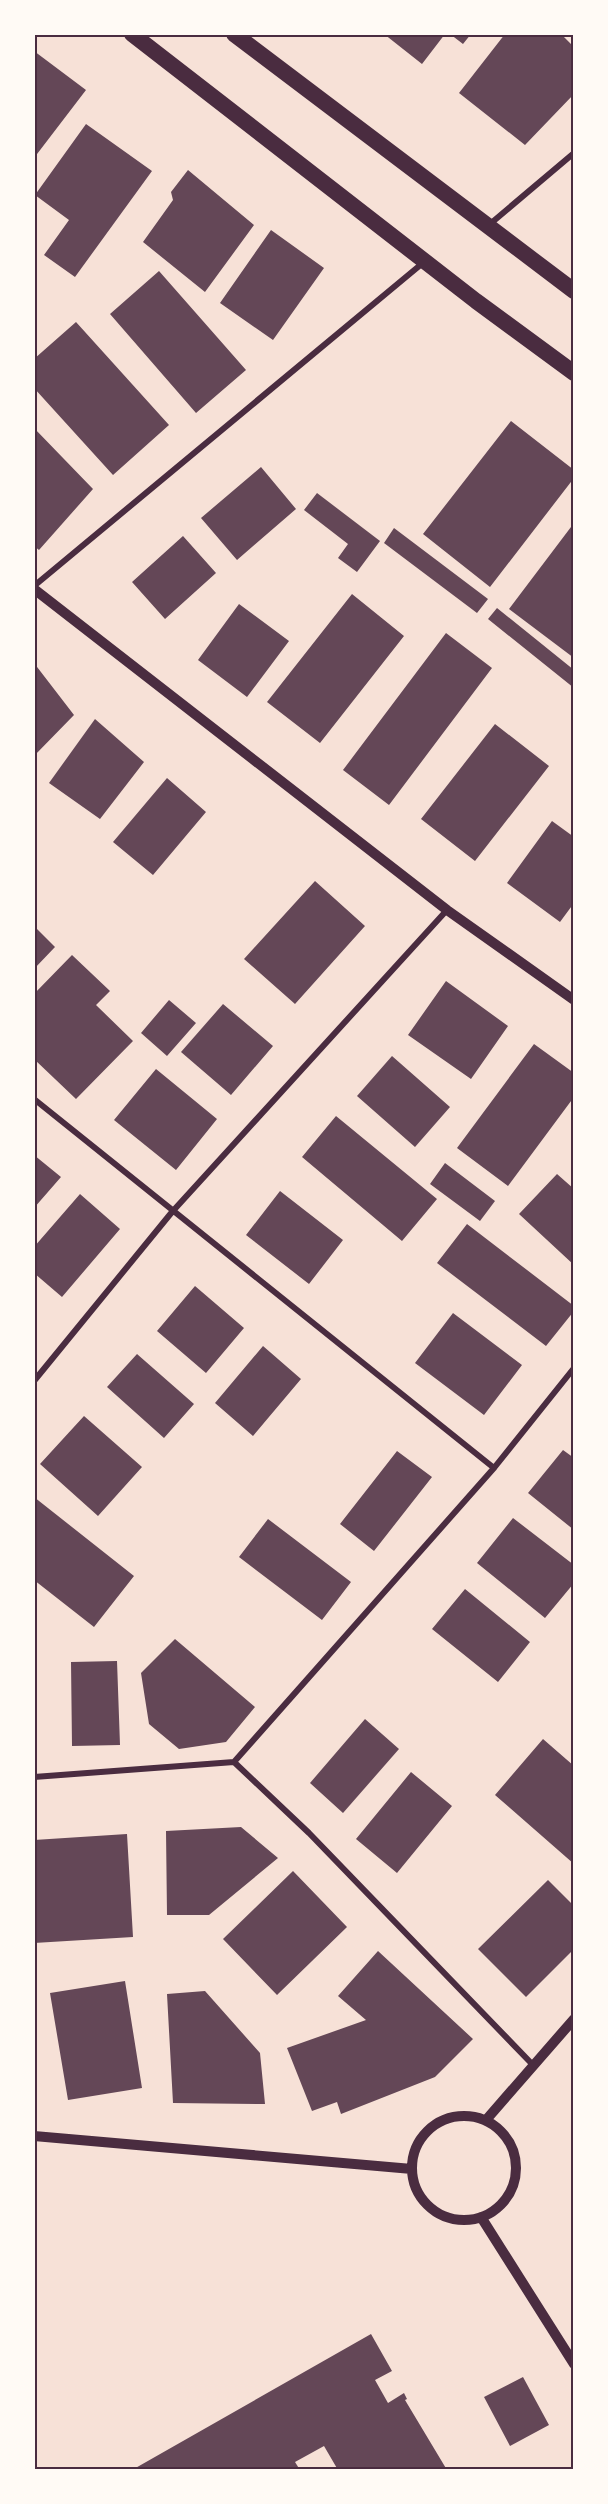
<svg xmlns="http://www.w3.org/2000/svg" width="608" height="2504" font-family="Montserrat,sans-serif">
<rect width="100%" height="100%" fill="#f7e1d7"/>
<path fill="#644757" d="M384 34H445L422 64Z
M450 34H471L463 44Z
M505 34H561L574 47V94L525 145 459 93Z
M34 51 86 90 34 158Z
M86 124 152 171 75 277 44 255 69 220 35 195Z
M188 170 254 225 205 292 143 242 173 200 171 192Z
M271 230 324 268 273 340 220 303Z
M159 271 246 370 196 413 110 314Z
M76 322 169 425 113 475 34 388V359Z
M511 421 574 470V478L490 587 423 534Z
M34 428 93 489 39 550 34 546Z
M261 467 296 509 237 560 201 518Z
M317 493 380 541 357 572 338 558 348 544 304 510Z
M574 523V658L509 609Z
M394 528 488 599 477 613 384 543Z
M183 536 216 573 165 619 132 582Z
M352 594 404 636 320 743 267 702Z
M239 604 289 641 247 697 198 660Z
M497 608 574 670V688L488 619Z
M446 633 492 668 389 805 343 770Z
M34 663 74 715 34 756Z
M95 719 144 762 100 819 49 783Z
M495 724 549 766 475 861 421 819Z
M167 778 206 812 153 875 113 842Z
M552 821 574 837V903L560 922 507 883Z
M315 881 365 926 295 1004 244 959Z
M34 926 55 947 34 969Z
M72 955 110 991 96 1005 133 1041 76 1099 34 1059V994Z
M446 981 508 1026 471 1079 408 1035Z
M169 1000 196 1023 167 1056 141 1033Z
M223 1004 273 1046 231 1095 181 1052Z
M534 1044 574 1073V1097L508 1186 457 1148Z
M392 1056 450 1107 415 1147 357 1096Z
M156 1069 217 1119 176 1170 114 1120Z
M336 1116 437 1199 402 1241 302 1157Z
M34 1155 61 1177 34 1208Z
M445 1163 495 1201 480 1221 430 1184Z
M557 1174 574 1189V1265L519 1214Z
M280 1191 343 1240 309 1284 246 1235Z
M80 1194 120 1229 62 1297 34 1273V1247Z
M467 1224 574 1306V1311L546 1346 437 1263Z
M195 1286 244 1328 206 1373 157 1331Z
M453 1313 522 1365 484 1415 415 1363Z
M263 1346 301 1379 253 1436 215 1403Z
M137 1354 194 1404 164 1438 107 1387Z
M84 1416 142 1467 98 1516 40 1464Z
M563 1450 574 1458V1530L528 1493Z
M397 1451 432 1477 374 1551 340 1524Z
M34 1497 134 1576 94 1627 34 1580Z
M513 1518 574 1565V1583L545 1618 477 1563Z
M268 1519 351 1582 322 1620 239 1557Z
M465 1589 530 1642 498 1682 432 1629Z
M175 1639 255 1707 226 1742 179 1749 149 1724 141 1673Z
M117 1661 120 1745 72 1746 71 1662Z
M365 1719 399 1749 343 1813 310 1783Z
M543 1739 574 1766V1864L495 1795Z
M411 1772 452 1806 397 1873 356 1839Z
M241 1827 278 1858 209 1915H167L166 1831Z
M127 1834 133 1937 34 1943V1840Z
M293 1871 347 1927 277 1995 223 1939Z
M548 1880 574 1906V1949L526 1997 478 1949Z
M378 1951 473 2039 435 2077 341 2114 337 2102 312 2111 287 2048 366 2020 338 1996Z
M125 1981 142 2088 68 2100 50 1993Z
M205 1991 260 2053 265 2104 173 2103 167 1994Z
M371 2334 392 2371 375 2380 388 2403 404 2393 407 2399 405 2400 447 2470H338L324 2446 295 2462 300 2470H132Z
M523 2377 549 2425 510 2446 484 2397Z"/>
<g fill="none" stroke-linecap="round" stroke-linejoin="round">
<path stroke="#4a2c40" stroke-width="6" d="M490 224 574 153
M34 586 424 262
M34 1099 494 1468
M34 1381 172 1212 447 910
M234 1762 309 1833 533 2065
M34 1777 234 1762 494 1468 574 1368"/>
<path stroke="#4a2c40" stroke-width="10" d="M34 589 447 910 574 1000
M412 2168a52 52 0 1 1 104 0a52 52 0 1 1-104 0Z
M486 2120 574 2019
M34 2136 412 2169
M481 2217 574 2364"/>
<path stroke="#4a2c40" stroke-width="16" d="M132 34 476 301 574 373
M234 34 574 291"/>
</g>
<rect width="608" height="2504" fill="none" stroke="#fffaf5" stroke-width="72"/>
<rect x="36" y="36" width="536" height="2432" fill="none" stroke="#4a2c40" stroke-width="2"/>
</svg>
